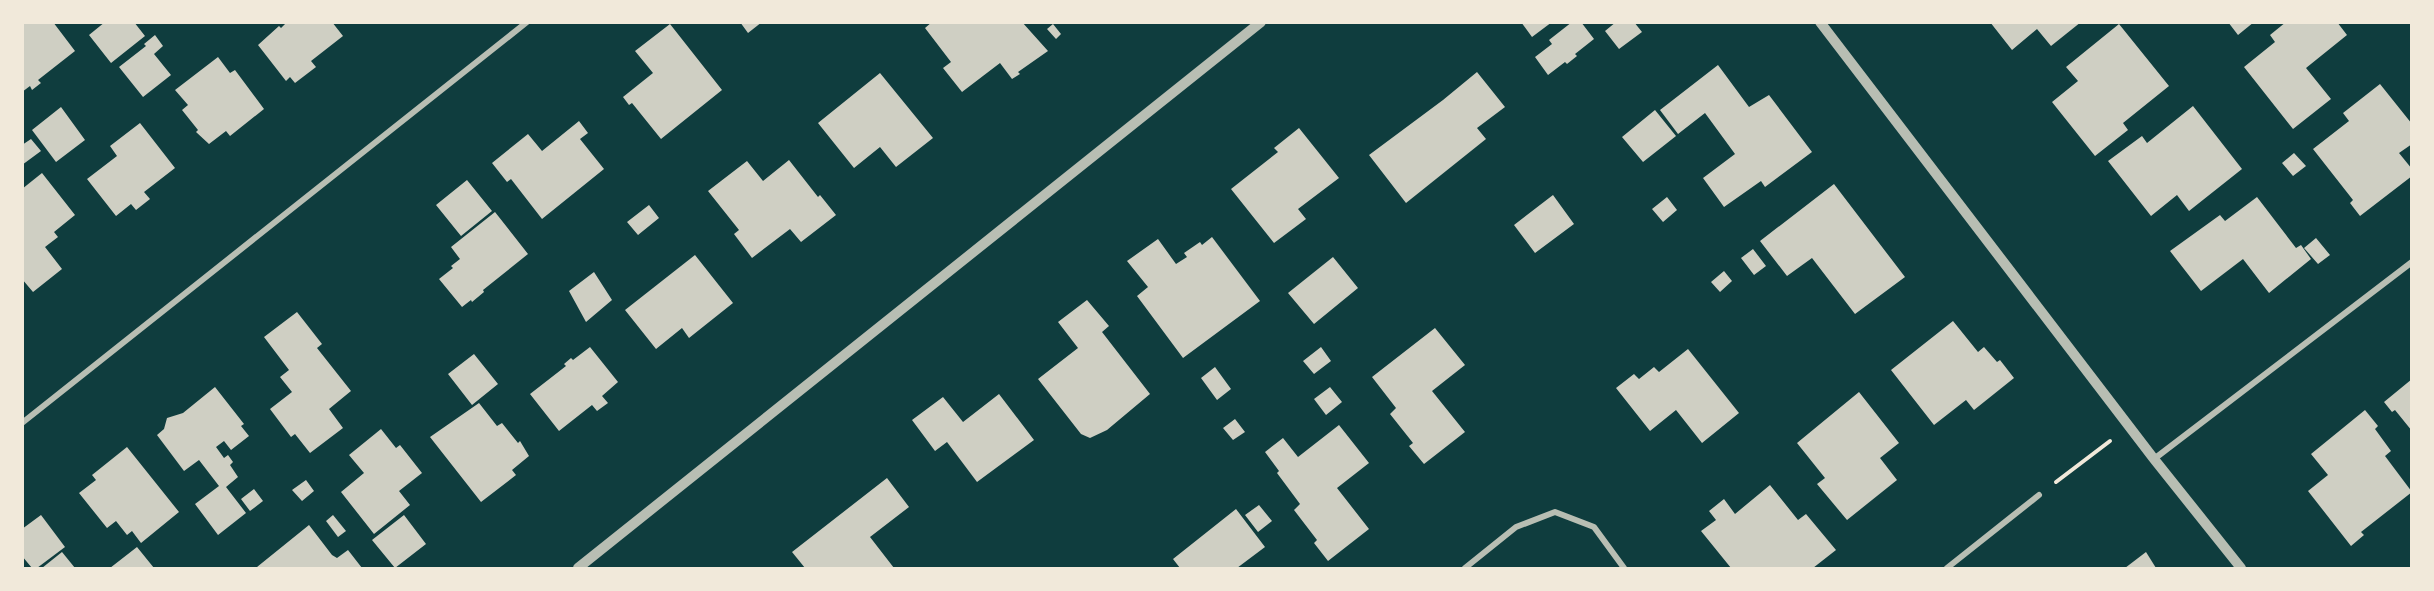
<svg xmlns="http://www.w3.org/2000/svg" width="2434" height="591" font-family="Manrope,sans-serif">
<rect width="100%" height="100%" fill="#0f3d3e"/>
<path fill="#cfcfc3" d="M24 22H53L75 51 38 80 41 83 32 90 30 86 22 92V24Z
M105 22H134L145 36 111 63 89 35Z
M287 22H332L343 36 311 61 316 67 295 83 290 77 286 81 258 45 279 26 281 28Z
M740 22H762L748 33Z
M932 22H1022L1048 51 1018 72 1020 74 1012 79 1000 63 962 92 943 68 951 62 925 28Z
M1521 22H1552L1532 37Z
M1572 22H1581L1594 39 1575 54 1577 56 1567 64 1565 62 1548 75 1535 57 1552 44 1549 40Z
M1616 22H1634L1642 32 1619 49 1605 31Z
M1990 22H2081L2051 46 2037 29 2012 50Z
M2228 22H2254L2238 35Z
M2286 22H2337L2347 35 2306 68 2331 99 2293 129 2244 67 2275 42 2270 35Z
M670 24 722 90 661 139 632 103 629 105 623 97 653 73 635 51Z
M1053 24 1061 34 1056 39 1047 29Z
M2119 24 2169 86 2123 123 2128 130 2095 156 2052 102 2078 81 2066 67Z
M155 35 163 46 154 54 171 75 143 97 119 67 146 46 144 44Z
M218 57 230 73 235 70 264 109 230 136 226 131 209 144 196 132 198 130 182 110 188 105 175 90Z
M1718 65 1749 107 1769 95 1812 152 1765 187 1761 181 1724 207 1703 178 1735 154 1705 113 1678 134 1660 110Z
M1477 72 1505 107 1477 128 1486 139 1406 203 1369 155 1443 100Z
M880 73 933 138 896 167 880 147 854 168 818 123Z
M2380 84 2412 124V144L2399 153 2412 169V176L2360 216 2350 203 2353 200 2313 149 2349 121 2343 113Z
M2193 106 2242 169 2189 211 2177 195 2151 216 2108 161 2142 136 2147 143Z
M61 107 85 140 56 162 32 130Z
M1655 110 1676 136 1643 162 1622 137Z
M579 121 588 133 580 139 604 169 542 219 511 179 507 182 492 163 528 134 542 151Z
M140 123 175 168 144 192 150 199 136 210 131 204 116 216 87 179 117 156 110 146Z
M1299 128 1339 178 1298 209 1306 219 1274 243 1231 189 1278 152 1274 148Z
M31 139 41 151 22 165V145Z
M2294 153 2306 166 2293 176 2282 163Z
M789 160 818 197 820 195 836 215 801 242 790 229 752 258 734 234 739 230 708 191 747 161 763 181Z
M42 173 75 215 54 232 58 237 45 247 62 269 33 292 22 279V189Z
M467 180 492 211 461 236 436 205Z
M1834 184 1905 277 1855 314 1812 258 1787 276 1760 241Z
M1553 195 1574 224 1535 253 1514 225Z
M1667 197 1677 210 1663 222 1652 209Z
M2257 197 2296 248 2301 245 2311 259 2269 293 2243 259 2201 291 2170 251 2220 215 2225 221Z
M649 205 659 218 638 235 627 222Z
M495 212 528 254 483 290 484 292 472 302 471 300 462 307 439 279 453 268 451 266 460 259 451 247Z
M1212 237 1260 301 1183 358 1137 296 1148 287 1127 261 1158 239 1176 264 1187 257 1184 253 1200 242 1202 245Z
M2316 238 2330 255 2318 264 2304 248Z
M1753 249 1766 266 1754 275 1741 258Z
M695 255 733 303 689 338 682 328 656 349 625 310Z
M1333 257 1358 288 1314 324 1288 293Z
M1724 271 1732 281 1720 292 1711 282Z
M594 272 612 300 586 322 569 291Z
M1087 300 1109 326 1102 332 1150 394 1107 430 1090 438 1081 434 1038 379 1078 348 1058 322Z
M297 312 322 344 317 348 351 391 329 409 343 428 310 453 295 434 291 437 270 409 292 392 280 377 289 370 264 337Z
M1953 321 1978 352 1984 347 1997 362 2000 360 2014 378 1974 410 1966 400 1934 425 1891 370Z
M1435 328 1465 365 1432 391 1465 432 1424 464 1409 446 1413 443 1390 414 1396 408 1372 377Z
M590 347 618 382 602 396 608 403 597 411 592 405 559 431 530 394 566 366 564 364 571 358 573 360Z
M1321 347 1331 361 1314 374 1303 361Z
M1688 349 1739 413 1702 443 1676 410 1650 431 1616 388 1634 374 1639 379 1654 367 1659 372Z
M474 354 498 384 472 405 448 374Z
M1215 367 1231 389 1217 400 1201 378Z
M2412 379V431L2395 410 2392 412 2384 402Z
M215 387 244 424 241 426 249 436 231 450 224 441 216 447 224 458 228 455 233 462 230 465 238 477 226 487 246 513 218 535 195 504 219 486 199 460 184 471 157 435 164 429 167 418 183 413Z
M1330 387 1342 402 1326 415 1314 399Z
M1859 392 1899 443 1880 458 1897 480 1847 520 1817 484 1825 478 1797 443Z
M999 394 1034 440 977 482 947 442 935 451 912 420 943 397 963 422Z
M479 403 497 426 502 423 518 443 520 441 529 456 512 470 516 475 481 502 430 437Z
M2365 410 2378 426 2375 429 2391 451 2385 456 2412 492 2361 532 2364 535 2351 546 2308 491 2328 475 2311 454Z
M1235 419 1245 432 1233 440 1223 428Z
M1339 425 1369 463 1337 488 1369 529 1328 561 1314 543 1317 540 1294 510 1300 504 1277 473 1279 471 1265 452 1283 438 1298 457Z
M381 429 396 448 400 445 422 473 399 491 410 505 374 534 341 492 364 473 349 455Z
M127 447 179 512 141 543 132 531 127 535 116 521 107 528 79 493 96 480 92 475Z
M887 478 909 507 870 537 894 568H805L792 552Z
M306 480 314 491 302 501 292 490Z
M1770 485 1798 520 1806 514 1836 550 1813 568H1731L1701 531 1716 520 1709 511 1724 499 1735 514Z
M254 489 263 501 250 511 241 499Z
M1259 505 1272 521 1258 532 1245 515Z
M1236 509 1265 547 1237 568H1180L1173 559Z
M41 515 65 547 37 568H32L22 556V529Z
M333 515 346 531 338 537 326 521Z
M404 515 426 544 395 568 372 540Z
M309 525 332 555 337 558 348 550 362 568H259L257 567Z
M137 547 154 568H110Z
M62 552 75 568H42Z
M2146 552 2156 568H2125Z"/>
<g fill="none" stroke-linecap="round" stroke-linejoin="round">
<path stroke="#f1e9da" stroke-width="4" d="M2056 482 2110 441"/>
<path stroke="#b8beb3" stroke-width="6" d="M22 423 527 22
M2154 459 2412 262
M1465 568 1516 527 1555 512 1594 527 1624 568
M1947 568 2039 495"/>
<path stroke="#b8beb3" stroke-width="10" d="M1820 22 2154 459 2241 568
M578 568 1261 22"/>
</g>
<rect width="2434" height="591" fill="none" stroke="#f1e9da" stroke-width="48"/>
</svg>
